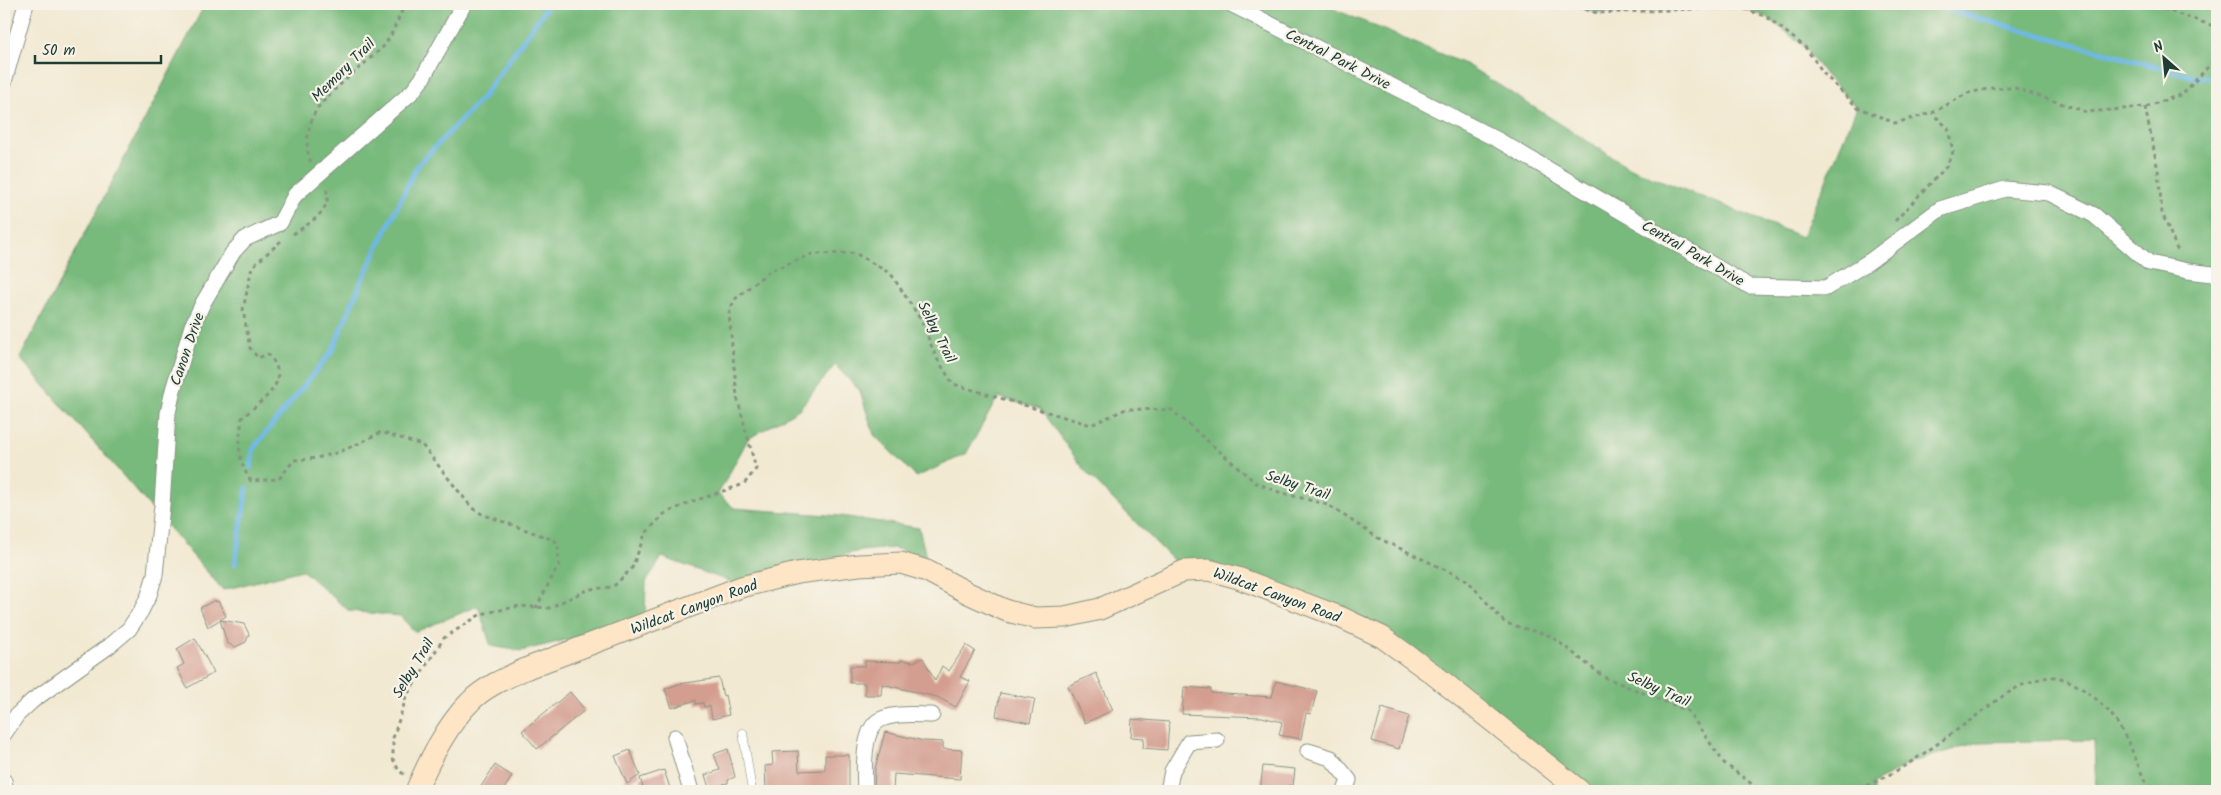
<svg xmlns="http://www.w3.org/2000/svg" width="2221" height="795" font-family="Kalam,sans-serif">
<rect width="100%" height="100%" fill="#f7f3e8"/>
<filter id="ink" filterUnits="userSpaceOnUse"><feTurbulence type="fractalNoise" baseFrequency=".02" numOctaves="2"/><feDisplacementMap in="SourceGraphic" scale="10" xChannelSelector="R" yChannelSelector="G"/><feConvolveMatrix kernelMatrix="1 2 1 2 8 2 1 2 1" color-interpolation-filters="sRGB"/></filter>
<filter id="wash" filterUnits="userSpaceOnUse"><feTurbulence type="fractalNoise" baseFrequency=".0096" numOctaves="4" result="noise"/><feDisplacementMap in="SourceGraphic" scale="20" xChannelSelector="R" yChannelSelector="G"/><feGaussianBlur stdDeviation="1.12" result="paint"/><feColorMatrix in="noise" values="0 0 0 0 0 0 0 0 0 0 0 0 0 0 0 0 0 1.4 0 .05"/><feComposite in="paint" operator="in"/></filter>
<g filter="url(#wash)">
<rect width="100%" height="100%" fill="#f2e9d2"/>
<path fill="#78ba7c" stroke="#4c7c58" d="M205 4H1322L1467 65 1630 168 1802 237 1857 107 1825 75 1805 47 1767 17 1739 7 1597 13 1570 4H2217V791H2096L2094 740 1979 742 1912 762 1873 784 1874 791H1580L1382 637 1184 571 1085 471 1040 409 998 397 966 454 916 477 874 435 860 391 835 365 799 409 748 439 718 494 734 508 841 516 919 528 926 557 894 548 859 551 731 582 662 557 646 582 645 617 622 626 521 651 491 646 478 606 415 632 400 616 349 611 302 570 223 590 20 358Z"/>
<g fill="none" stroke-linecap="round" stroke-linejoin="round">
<path stroke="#6eb8e7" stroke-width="5" d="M1926 4 2198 78 2217 77
M251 467 253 449 332 351 362 280 417 166 482 98 549 4
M235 564 247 488"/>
</g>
<g id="blocks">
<path fill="#d39d8f" d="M215 600 216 602 218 601 226 616 208 627 200 608Z
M220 620 244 624 249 634 246 642 235 647 227 643Z
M195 638 214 673 187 688 177 668 184 664 177 649Z
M966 645 975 651 960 677 970 681 956 707 937 697 882 684 881 695H865V683H850V666H865V661L901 662V660L913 662 923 658 935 681 942 666 949 671Z
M1096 673 1113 710 1085 723 1068 686Z
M719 678 723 696 725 695 729 715 712 719 710 706 704 707 703 703 696 704V700L672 708 665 689 679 684Z
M1276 681 1317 691 1311 714 1306 713 1301 739 1279 735 1282 722 1262 717 1182 714 1184 687 1211 689V693L1272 697Z
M570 692 585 710 537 749 522 731Z
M1000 693 1035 699 1030 723 996 716Z
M1382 708 1409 716 1399 749 1372 741Z
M1132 719 1169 722 1167 750 1143 748 1144 738 1131 737Z
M885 732 924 741 943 742V749L962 750 960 779 894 774 893 791H874L875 769Z
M728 749 735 777 728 780V783L723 784 725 791H710L705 775 720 770 714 754Z
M630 750 640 775 627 784 615 756Z
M798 751 799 771 825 770V755H849V791H825V790L766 791 765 766 773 765 772 752Z
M495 765 512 776 503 791H478Z
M1263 766 1295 769 1293 786 1289 785 1288 791H1260Z
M664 770 671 791H644L640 778Z"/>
</g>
</g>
<g filter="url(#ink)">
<use href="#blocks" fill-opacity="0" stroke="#889383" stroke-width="1"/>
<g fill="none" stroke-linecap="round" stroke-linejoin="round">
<g stroke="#889383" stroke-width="9">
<path id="lane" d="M743 733 752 791"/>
</g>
<g stroke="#889383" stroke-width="17">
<path id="street" d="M1231 4 1498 140 1749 286 1826 288 1870 261 1940 209 2005 189 2049 193 2094 215 2149 263 2188 271 2213 274 2217 273
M4 82 26 4
M4 734 17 715 32 701 109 646 129 629 141 611 149 595 155 575 162 505 168 413 173 390 192 326 203 303 233 252 245 239 280 223 295 195 413 91 422 79 464 4
M675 737 691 791
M1308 751 1331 758 1349 780 1345 791
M4 781 6 791
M865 791C864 773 862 732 878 721 893 712 916 715 932 715
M1168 791 1172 771 1189 742 1217 740"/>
</g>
<g stroke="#889383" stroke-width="23">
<path id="secondary" d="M416 791C429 761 446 726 470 702 485 686 510 676 530 667L741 587 797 573 859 565 901 563 927 571 968 593 1007 611 1035 618 1065 617 1100 609 1184 571 1209 570 1238 578 1340 617 1382 637 1432 673 1580 791"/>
</g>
<path stroke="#889383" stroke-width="3" stroke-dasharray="4 4" stroke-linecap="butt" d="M1570 4 1597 13 1739 7 1767 17 1805 47 1825 75 1857 107 1895 123 1932 113 1968 93 1992 88H2015L2087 112 2145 107 2183 94 2217 57
M2148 4 2217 27
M2145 107 2158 170 2162 213 2179 254
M311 162C303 147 309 119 319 106 337 85 365 64 385 45L392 33 405 4
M1895 221 1946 167 1953 152 1948 128 1932 113
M293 234C308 224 336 209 325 187
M281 241 252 267 243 310 250 348 258 358 268 354C294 383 262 399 242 418 239 443 236 459 251 481L279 479 294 460C330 459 350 448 381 432L422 445 472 508 482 514 554 540 558 544 559 564 536 608
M404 774 399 771 393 759V738L407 695 444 638 481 614 520 606 549 608 589 589 613 587 632 568 645 534 664 514 691 502 744 484 756 469 737 397 729 314 734 300 768 272 812 254 855 253 891 274 921 320 936 357 953 384 1091 425 1126 409 1172 410 1256 483 1279 492 1328 505 1378 538 1467 580 1505 623 1551 636 1604 677 1688 711 1724 763 1761 791
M1852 791C1897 776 1934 746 1972 719 1996 701 2020 680 2051 677 2068 675 2100 700 2110 713 2128 735 2138 766 2149 791"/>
<use href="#lane" stroke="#fff" stroke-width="8"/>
<use href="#street" stroke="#fff" stroke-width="15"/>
<use href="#secondary" stroke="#fee5c5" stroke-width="21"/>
</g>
</g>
<g text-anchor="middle" stroke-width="4.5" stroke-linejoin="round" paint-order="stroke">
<g font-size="15" fill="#1f3d34" stroke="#f7f3e8">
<text transform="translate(1338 59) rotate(27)" y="5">Central Park Drive</text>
<text transform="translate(343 70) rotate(-45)" y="5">Memory Trail</text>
<text transform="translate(1693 253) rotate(30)" y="5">Central Park Drive</text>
<text transform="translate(937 332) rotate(63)" y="5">Selby Trail</text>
<text transform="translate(187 349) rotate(-71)" y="5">Canon Drive</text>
<text transform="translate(1298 485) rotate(18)" y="5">Selby Trail</text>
<text transform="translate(1277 595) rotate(20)" y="5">Wildcat Canyon Road</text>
<text transform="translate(694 607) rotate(-20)" y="5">Wildcat Canyon Road</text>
<text transform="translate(413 668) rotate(-59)" y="5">Selby Trail</text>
<text transform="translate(1659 689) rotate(24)" y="5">Selby Trail</text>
</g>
</g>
<rect width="2221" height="795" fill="none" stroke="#f7f3e8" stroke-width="20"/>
<g transform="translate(2164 58) rotate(333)" stroke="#f7f3e8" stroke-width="4" paint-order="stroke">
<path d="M0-4L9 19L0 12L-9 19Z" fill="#1f3d34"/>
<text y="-8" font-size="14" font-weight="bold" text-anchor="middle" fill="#1f3d34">N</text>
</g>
<path d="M35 55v8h126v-8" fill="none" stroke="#1f3d34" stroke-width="2.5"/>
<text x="42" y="55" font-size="15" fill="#1f3d34" stroke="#f7f3e8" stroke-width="4" paint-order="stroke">50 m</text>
</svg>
